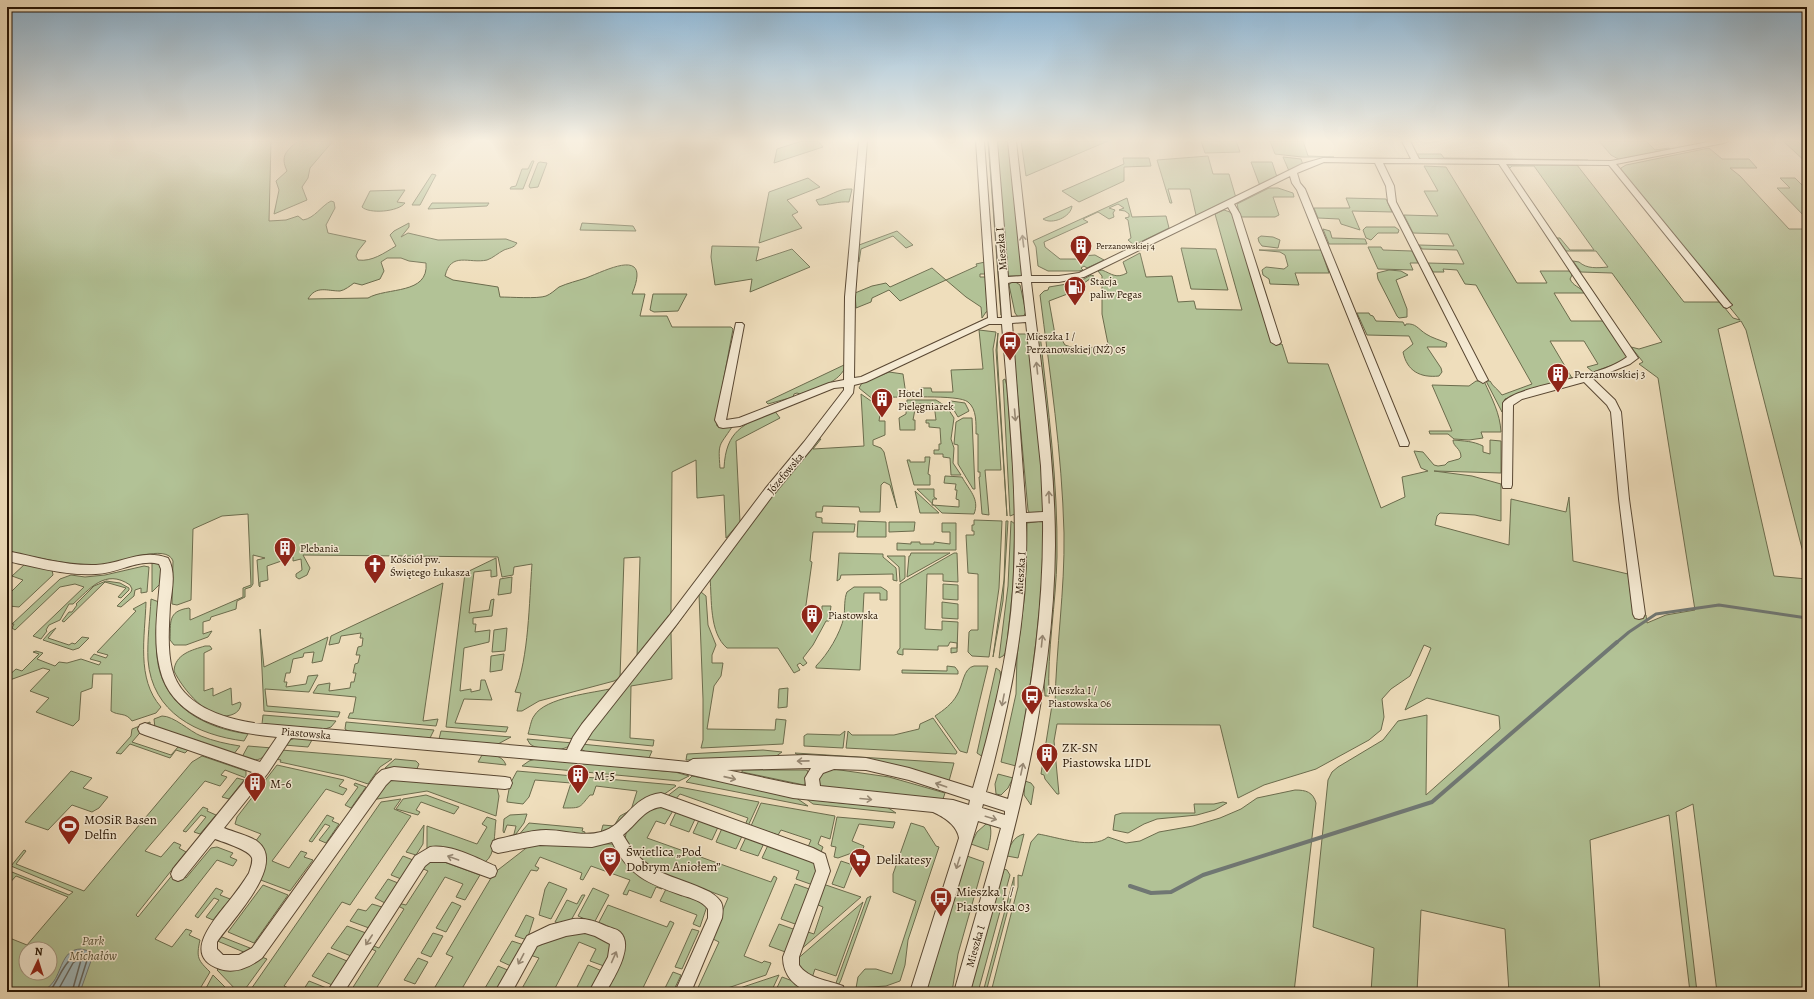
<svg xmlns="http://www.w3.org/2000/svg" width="1814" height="999" font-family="Alegreya,serif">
<rect width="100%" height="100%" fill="#efdebc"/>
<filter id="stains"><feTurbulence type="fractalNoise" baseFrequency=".005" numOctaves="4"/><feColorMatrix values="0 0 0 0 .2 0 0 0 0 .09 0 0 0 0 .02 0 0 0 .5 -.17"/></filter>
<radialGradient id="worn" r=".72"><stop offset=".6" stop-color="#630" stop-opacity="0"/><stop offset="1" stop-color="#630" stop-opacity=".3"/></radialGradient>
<path fill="#b2c296" stroke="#6c6c4d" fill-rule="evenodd" d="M7 141H271L269 221 286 220 298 216 303 220C315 218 321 206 331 201L334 202 335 208 326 225 328 233 366 241 358 251 356 256 358 260C372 262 384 253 396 246L390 235 394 231 409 223V227L401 237 408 233 438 240 506 239 517 243C514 248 509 248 504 250 498 253 493 258 487 260 469 264 451 251 445 276L453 280 498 287 500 297C510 297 538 299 546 296 551 294 555 290 559 287 568 283 577 281 586 278 607 270 652 246 632 294H645L640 316H667L672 327H731L733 329 716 420 717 426 732 427C719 447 718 442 720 468H724C726 430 743 425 774 410L780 418 736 441 740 522 726 538 724 495 697 498 696 460 672 472 671 613 637 657 640 557 624 558 620 678 614 681 539 701 522 711H517L521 693 515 692C529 656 529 603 532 564L514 567 513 575 502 577 498 557 303 555 310 568 307 575 299 579 296 577V574L302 570 301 559 293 561V557L267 566 268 580 260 582V587L259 586 257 560 265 558 253 555V584L251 587 245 589V597L237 601 236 609 211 617 210 620 203 622V634L212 631 208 637 186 645H174L170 640C171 623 167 611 189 608L190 609V620L243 597V588L251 585 248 514 222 516 193 529 191 600 177 605 172 604 173 561C167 543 121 562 107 565 82 569 34 556 7 552ZM387 258H401L409 261 426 263C429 295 387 287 368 298L308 299C316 285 327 291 340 291 345 290 350 286 354 283L362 285 380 279 384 271 381 262Z
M298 141H333L310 168 308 178 302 187 307 200 274 214 279 190 276 181 287 171C280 156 286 151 298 141Z
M802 141H818L823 147 774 163 777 149Z
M988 141 1001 295 1002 313 1001 315Z
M996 141H1009L1022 276H1008Z
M1021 141H1108L1026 176Z
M1201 141H1236L1240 152 1205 153Z
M1270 141H1303L1308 156 1334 157H1302L1275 154Z
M1599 141H1646L1655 150 1669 148 1670 149 1620 160 1611 155Z
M1783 141H1797L1807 150V163Z
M1709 148 1722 159H1749L1757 168H1730L1740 176 1789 229H1807V568L1746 330 1741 321 1718 329 1774 576 1807 579V992H1717L1693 804 1676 812 1697 992H1690L1669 815 1590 840 1600 992H1509L1505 929 1421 910 1417 992H1371L1374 948 1313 927 1328 780 1332 772 1338 767 1383 740 1398 721 1427 715 1426 795 1500 729 1499 716 1427 698 1405 710 1431 648 1424 645 1410 676 1391 689 1382 699 1384 717 1381 730 1369 740 1316 769 1264 785 1238 798 1220 725 1057 724 1054 741 1059 794H1057L1045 779 1044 775 1041 774 1052 705H1055C1056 647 1065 591 1064 533 1062 453 1050 374 1040 295L1044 291 1048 290 1049 287 1067 284 1084 279 1091 275 1094 276 1070 293 1049 301 1056 340H1062L1065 345 1074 348 1105 347 1108 348 1111 346 1108 344 1102 314V276L1098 271 1102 270C1112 274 1116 279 1127 273L1123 262 1140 253 1146 277 1172 276 1178 302 1194 301 1196 309 1242 310 1215 214 1224 210 1230 212 1234 217 1274 344H1282L1288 363 1328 364 1381 508 1405 497 1402 477 1428 471 1421 468 1414 451 1423 452 1434 465 1438 466 1445 465 1448 462 1459 459 1461 457C1461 448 1453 447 1453 440 1464 441 1473 441 1483 446V452L1490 454V440L1501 441V473L1434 471 1472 476 1501 484V521L1475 515 1440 513 1437 516 1435 525 1509 545 1511 499 1566 512 1569 497 1573 561 1628 574 1633 612 1646 615 1647 623 1666 615 1695 610 1658 378 1639 364 1643 362 1631 347 1639 349 1662 342 1612 273 1581 272 1573 261 1579 262C1587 269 1597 268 1608 267L1596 251H1566L1557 238H1560L1570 250H1594L1534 166H1512L1510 168 1506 165H1577L1684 302H1720L1733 318 1740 320 1621 172V168L1626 165Z
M1417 154H1441L1444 158 1588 160 1589 162 1420 159Z
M1208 156 1213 174H1229L1236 198 1181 224 1180 223 1196 215 1190 189H1168L1172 203H1170L1157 160Z
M1283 157 1301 159 1303 165 1289 171Z
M1123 158H1149L1151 166 1124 167V181L1079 202 1062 191 1124 164Z
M532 161H534L523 189H510L511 187 516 186 522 169H528Z
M540 162 547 163 538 187 530 188 529 186 538 163Z
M1251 162H1272L1277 177 1260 186Z
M1424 166 1446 167 1517 283H1547L1540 271H1571L1572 275 1570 279C1573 286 1580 287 1585 293H1554L1571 321H1607L1629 355 1627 360 1593 372 1587 367 1598 364 1584 341H1550L1572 378 1505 399 1502 412 1486 381H1490C1493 387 1498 389 1502 395L1532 384 1476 285 1465 284 1457 270 1443 269 1444 272H1433L1428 263 1464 264 1457 250 1422 249 1419 245 1454 246 1448 234 1413 233 1404 215 1438 216 1424 191H1438Z
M432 174 436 175 420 205H412Z
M808 178 820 187 787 200 798 212 792 215 802 228 759 243 769 192Z
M1780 178H1795L1807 190V219L1777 188H1790Z
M1269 188H1278L1293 193 1294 197H1273L1279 215 1275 217H1240L1237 204Z
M852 189 849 202C839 201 829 205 819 205L816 200C829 197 838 188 852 189Z
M405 190 397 202 405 203C398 212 369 214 362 207L370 191Z
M1127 198 1132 217 1166 216 1169 228 1134 245 1128 240 1131 238 1128 220 1125 218 1129 217V214L1125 211 1119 210 1124 208 1118 204 1109 208 1115 210 1113 213 1114 217 1109 219 1098 212 1083 219 1088 222 1044 242 1045 247 1060 259H1081L1082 256 1095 255 1104 260 1087 268 1084 266 1081 268 1083 270 1079 271H1048L1038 266 1036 247 1033 241Z
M1346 198 1386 199 1392 212 1352 211 1360 230 1341 224 1339 219 1318 218 1314 208H1350Z
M432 203H489L487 206 428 209Z
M1072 206C1071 217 1052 225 1043 219Z
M582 223 633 226 636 231 580 230Z
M1366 227H1395L1399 230 1398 233H1378L1371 240 1366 238 1363 230Z
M1323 229 1330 231 1332 238 1365 239 1367 244H1329Z
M897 231 913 245 906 248 893 236 861 249 859 262 856 260 859 237V245Z
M1261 236 1273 237 1280 240 1278 248 1262 246 1259 242 1258 238Z
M712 246 759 247 756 261 792 249 810 267 750 292 752 279 715 285 711 257Z
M1368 247H1381L1383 250 1412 251 1418 263H1410L1413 270 1378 269Z
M1181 248 1216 249 1228 290 1191 289Z
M1259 250H1321L1329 273H1295L1299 285 1270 284 1269 279 1263 275 1262 270 1266 267 1284 269 1288 266 1285 255 1280 252Z
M985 262V274H980V277H987L989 311 986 312 982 318 981 307 966 297 946 280 900 301 889 290 872 298 871 302 856 308 855 293 872 286 886 283 890 287 932 268 946 280 977 266 976 264Z
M1389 270 1401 271 1408 275 1396 280 1407 309V317L1399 318 1397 316 1378 279 1377 273Z
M1014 281 1020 285 1026 312 1023 317H1018L1015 313 1009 285 1011 282Z
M653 294H687L678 311 654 312 650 310Z
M1357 313H1369L1370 315 1373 316 1376 321 1403 322 1405 326 1406 324C1416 323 1418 329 1426 334 1432 338 1440 340 1447 343L1446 347H1427L1441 368 1442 372 1439 376C1420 378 1407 371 1403 352L1413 344 1409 336 1367 335Z
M979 330 996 332 993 349 1001 470H985L989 515 982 514 979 477H980V472H978V434H976C976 424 977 409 968 402 959 394 897 398 883 397L881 406 859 388 862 383 889 372 903 374 905 388 909 393 921 392V388H931L932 392H953L951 370 983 369Z
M998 333 997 350 1007 516 996 350Z
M1012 334H1028L1041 460 1043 510 1041 513 1030 514 1028 510Z
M1037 334H1040C1048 408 1058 482 1057 557 1056 604 1047 650 1049 696H1045L1044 681C1049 630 1055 579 1055 527 1054 462 1044 398 1037 334Z
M844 365 845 368C836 385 816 388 800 394L797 393 794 394 793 397 768 404 766 402Z
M1005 379 1007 386 1015 497V514L1010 516 1003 380Z
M1476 381H1484C1492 399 1500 413 1501 432H1481L1483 438 1469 440 1454 439 1448 434H1430L1429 431H1452L1432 385 1469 386Z
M861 394 881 408 879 421H885V435L873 440V445L881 448 884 452 897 508 890 485 884 482 881 485 880 512H860L859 507 823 506 822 512H816V517L822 518V523L855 524 854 532H813L810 561 812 562 805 612 822 613V606H831L829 621H826L813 645 803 658 807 663 803 666 800 663 797 665 800 670 794 673 778 648H727C709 633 712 599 710 578L778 487 818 439H821L813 449 864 446Z
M907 400H936L947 407 954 418 951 439 954 448 953 463 961 475H951L950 458 943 457V454H934V450H939V444H941L940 428 929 427V423H926V420H936L934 404H927L926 406H924V404H916L913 420H915V430H900L899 418 906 414Z
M951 401 965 403 969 411 958 417 949 402Z
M963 418H972L975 489H973L958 464V445L954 444 956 422Z
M925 457H930L928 474 930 475V485H914L907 460H910V462H925Z
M945 476 962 477C969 490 980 499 974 514L942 513 917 489H934V497L937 499H933L932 505 959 507V500L956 499 957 490H955L956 484 944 483Z
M915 491 939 513H920Z
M974 520 1002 521 999 588 989 657 972 656 968 652 969 632 971 630H978V574L968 573 966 535H974V531H972V525H974Z
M858 521 886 522V537H857Z
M1006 521H1008L1003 601 993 657 1004 580Z
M1011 521 1015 524 1013 587 1006 652 1003 656 999 658 1008 586Z
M1042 521 1044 522C1043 605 1032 685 1016 766L1001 762 1016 694 1017 656 1025 593 1027 523Z
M889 522H915L914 531 889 532Z
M942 523H956V550H897V543L911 544V542H920V544H934V542L950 544V532H942Z
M839 553 883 554V557L896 568 897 581 893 580V574L841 575 840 579 837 581Z
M911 553H950L907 577 909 556H910Z
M954 553H957L958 582 943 581V574H927L925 629 942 630V621L958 622 957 652 951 653V648H957V643L950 642 948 646H938V650L903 649V655L898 654 897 652 900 648V584Z
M887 556H905V578L900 582 899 567Z
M496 558 497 576 491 577V570L474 572 469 613 489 610 491 600 494 599 492 616 473 618V624H476L475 632 490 630 489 642 464 648 460 691 471 689V692L480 690 481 680H485L492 700 464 699 455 723 508 727 506 732 446 727 465 573Z
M152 562 159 564 161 570 160 584 152 592Z
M25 564 52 570 53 575 19 607 9 606 7 608V596L23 580 12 576Z
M144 566 149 567 147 592 141 593V588L135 590 134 596 121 607 117 606 131 592 132 589 130 585C105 568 90 589 73 604H69L60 620 49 625 46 630 47 631 41 639 33 636 84 587 75 584 60 587 15 630 12 628 14 624H12L60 579 71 575 85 577 105 575Z
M512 577 511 593 498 595 500 579Z
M106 581 120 583 129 588V590L121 598 118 597 126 588 105 582 64 622 62 621 69 612H72L77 605 76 604 94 586Z
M443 583 423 721 438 719 436 726 348 718 350 713H353L356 697 313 693 318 685 330 683 329 691 350 688 351 682H354L356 673H353L355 664 358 663 360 655H356L358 647 362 646 363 638H360L361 633 341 636 339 643 329 645 331 636Z
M943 584 958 585V600L943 599Z
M854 587H881L887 591V600H880V593H864L860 670 816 668V666C828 654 840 634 844 617 845 608 844 599 847 592Z
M701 592 706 596 708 625 716 645 712 655V663H723L721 676 714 686 707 729 775 730 776 719 786 720 783 744 701 748 703 740V699L699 594 671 633 672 679 631 686 630 738 654 740 653 746 583 739 699 593Z
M151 599 159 602C158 620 155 639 157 657 162 706 204 728 248 734L244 741C197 735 152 713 148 660 147 640 150 619 151 599Z
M146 602C145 636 136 679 161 707L156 713 132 721C126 712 118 716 111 711L112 674H93L92 688 81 692 79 720 73 726 36 712 49 698 30 691 50 670 43 668 7 681V677L16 669 22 671 39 654 33 652 36 651 43 653 37 659 55 666 59 662 67 663 81 659 99 665 101 662 90 659 94 654 106 658 108 655 97 652 136 611 133 609Z
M942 602 958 604V619L942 618Z
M56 628 48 638 69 645 72 643 75 644 82 637 89 638 79 648 73 650 43 640 50 632Z
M507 628 505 651 492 652 494 630Z
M260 629 264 667 328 637 322 661 312 663 314 652 304 653 303 657 293 659 290 673H286L284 682H287L286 687 306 684 308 676 318 675 309 692 265 689 267 706 340 712 338 717 264 711Z
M205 646H210L212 649 204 653V691L213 688V696L231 688 232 705 240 702 241 704C240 710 237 713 231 715 209 722 182 688 174 671 175 654 192 650 205 646Z
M504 654 502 670 490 672 491 656Z
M947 666 955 667 958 671V674L902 673V670L947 671Z
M974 666H988L967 753 960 751 935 716C944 710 952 704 957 695 963 686 963 668 974 666Z
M996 668 1000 671 1001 679 983 757 977 753Z
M614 688 576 739 528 734C530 728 531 720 534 716 545 697 594 693 614 688Z
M788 688 787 707 778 708 779 689Z
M263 715 336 721 331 727 325 729 262 724Z
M162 716C174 716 189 731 201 736 213 741 227 744 240 746L233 755 155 728 154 719Z
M933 718 957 752 956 754 846 748 848 731 852 735H894L919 729 920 724Z
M150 722V725L144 728 132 742 171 755 178 747 188 750 185 753 176 750 170 758 130 744 121 754 116 753 131 736 132 729Z
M346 722 434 730 430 738 349 732 345 729Z
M441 731 511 737 498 744 439 739Z
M845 731 843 748 804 746V736L807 734 840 735Z
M295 738 312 740 308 747 284 745 290 740Z
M527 739 573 743C563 753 545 750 533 746L530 744Z
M581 744 652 751 649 758 586 752 581 749Z
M248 746 272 748C260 761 259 762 242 757Z
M281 750 392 759 380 767 368 784 344 776 280 762 281 760 274 759Z
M763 750 782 752 775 757 686 760 687 754Z
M795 753 954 763 949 781 798 755Z
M482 755C491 755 502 754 506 765L478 762Z
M202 756 246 771V778L225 770 221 775 227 777 220 786 205 781 145 851 161 857 174 842 181 845 179 848 186 852 136 915 138 917 174 873 186 878 211 848 217 847 233 853 230 857 237 860 233 866 217 860 155 939 172 947 186 929 192 931 189 935 200 940C196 958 198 960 210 972L198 992H7V937L27 945 68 897 16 876 7 886V870L69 895 73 892 11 866 24 850 26 851 16 864 84 891 192 762ZM26 949H50V973H26Z
M395 759 416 761 419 764 416 771 385 768Z
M536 759 675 772 689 776 679 781 522 766 529 761Z
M277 765 344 780 339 786 347 789 343 795 326 789 272 861 289 868 301 851 307 853 304 857 313 860 290 891 258 879 255 842 261 834 235 824 237 817Z
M833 769 889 777 945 793 943 799 821 787C816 776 822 770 833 769Z
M742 770H806L808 771 805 784 804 785 742 772Z
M71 771 92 778 83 788 108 797 99 808 92 812 72 805 48 830 25 822Z
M517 771 675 785 676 786 611 831 600 836 603 825 614 826 620 816 631 810 637 791 596 786 593 795H590C579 808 582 808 563 808L571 783 535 780 529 797 523 804 507 802V800L510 784Z
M998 774 1013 778 1008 788 1001 795 996 794 995 784Z
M692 776 792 795 808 806 686 782Z
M237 778 244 780 229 799 222 797Z
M389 778 497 788 499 796 496 816 427 791 371 800Z
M1025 781 1031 783 1034 787 1031 805 1024 795Z
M355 783 366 787 351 808 345 805 358 787 354 785Z
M679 787 759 802 748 826 745 825 748 818 680 794 675 800 666 797Z
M1295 790C1306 790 1313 792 1316 803L1294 992H991L1018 887V875L1022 876 1031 842 1038 834C1057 837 1093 850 1108 837L1126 843 1140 841 1159 832 1193 826 1220 818 1241 809 1257 798Z
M426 795 459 807 454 814 421 802 416 810 420 812 418 815 396 809 403 799Z
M805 798 831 802 887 807 896 813 822 805 813 804Z
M401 799 394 809 411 816 350 905 342 902 284 986 297 992H249L381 802Z
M1223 802 1227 803 1215 810 1197 815 1157 819 1144 824 1128 833 1113 830 1115 815 1122 813H1195L1194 804H1214Z
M761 803 835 816 830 839 821 836 818 844 823 847 821 852 808 847 811 840 781 830 778 835 751 826Z
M652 804 674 809 665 824 656 821 647 838 771 882 774 876 777 878 744 956 762 963 764 961 771 963 766 975 716 992H696L719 942 711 938 728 898 649 869 629 847 625 839 627 828Z
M203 807 208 809 207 811 216 815 200 834 194 832 206 817 201 815 186 832 183 831Z
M677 810 696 817 689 832 670 825Z
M527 814 524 823 513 838 516 826 507 825 504 833 503 831 504 819 510 815Z
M327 815 334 818 332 821 339 824 326 843 319 840 330 826 325 824 312 842 309 841Z
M487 817 496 820C494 832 496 855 485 862L427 850V826L477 844 487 827 482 824Z
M837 817 895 822 893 828 859 824 852 841 864 846 863 849 838 858 834 857 836 847 831 846Z
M700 818 719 825 712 840 693 833Z
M529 823 583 828 582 831 585 832 584 837H517Z
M911 823 924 827 936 846 939 847 908 940 905 965 900 981 886 986 856 988 858 977 865 969H876L892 974 916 901 893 892V874Z
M986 824 990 825C992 833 990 841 988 850L971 844 977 832Z
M424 825 423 844 416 855 406 852Z
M723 826 743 834 736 849 716 842Z
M1024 834 1018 858 1007 856C1010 845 1013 837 1024 834Z
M747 835 765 841 758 856 740 850Z
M534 842 612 844 663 886 662 889 656 887 651 898 629 890 627 895 623 894 630 880 591 866 583 880 580 879 582 873 540 857 535 866 539 868 537 871 531 870 460 992H432L453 957 446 954 494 873Z
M769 843 814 861 817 868 813 885 796 879 799 871 762 858Z
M403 856 413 860 401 879 391 875Z
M967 856 984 862 958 954 952 992H926Z
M433 858 480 875 465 900 456 897 463 884 445 877 374 992H350L376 951 369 948 371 945 379 948 404 909 396 905 398 903 406 905 428 871 421 868Z
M841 861 853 865 844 888 832 884Z
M1004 869 1007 870 1010 875 978 992H969Z
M1014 877V887L986 992H983Z
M388 879 398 883 385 903 375 898Z
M549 882 567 889 551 919 539 915 545 889Z
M795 884 812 890 798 925 781 919Z
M823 884 861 897 798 952 805 931 814 934 823 907 816 904Z
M263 885 288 895 254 943 228 932Z
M667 887 708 903 700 927 693 924 697 915 660 901Z
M216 888 223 891 220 895 230 899 213 920 206 917 219 900 214 898 198 918 195 916Z
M593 888 609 895 594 923 578 916Z
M582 895H585L569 924 565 925 555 922 567 900 577 904Z
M871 896 841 980 839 984 836 983 867 898Z
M452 902 461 906 446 932 436 928Z
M863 902 836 976 815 969 812 978 802 974 795 961Z
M372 904 382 907 369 928 350 921 358 909 366 911Z
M608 905 667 927 670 921 674 923 641 992H608L607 985 621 955 598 924Z
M526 915 534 918 527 940 515 936Z
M779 924 796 930 788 953 769 946Z
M347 926 366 933 351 956 331 948Z
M692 929 699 931 682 969 675 967Z
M580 931 608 939 612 946 604 966 590 961 596 949 579 942 553 992H520L539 958 530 955 536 945Z
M433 933 443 936 431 957 421 953Z
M217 935 250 948 246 953 215 940Z
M512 941 524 945 513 967 500 961Z
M328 953 347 961 332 985 312 976Z
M259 956 267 959 243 992H238L217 970 221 966Z
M418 958 428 962 415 984 404 980Z
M588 965 602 971 591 992 577 987Z
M498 966 510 971 499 992 485 988Z
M673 972 681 975 673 992H663Z
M213 975 230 992H204Z
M779 975 771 992H728Z
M782 977 814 989 812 992H775Z
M309 981 329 989 327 992H302Z"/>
<path fill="#a0b9bd" stroke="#707773" d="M81 949 89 951 92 954V958L80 992H43C47 989 51 985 54 981 62 969 63 949 81 949Z"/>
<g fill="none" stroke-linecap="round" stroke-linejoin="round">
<path stroke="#646760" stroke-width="1.5" d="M49 992C61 978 65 952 87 954L88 957 77 992
M57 992 73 963 80 958 81 960 72 992"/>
<path stroke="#707773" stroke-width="3" d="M1616 643 1629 632 1656 614 1719 605 1807 618"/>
<path stroke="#707773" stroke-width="4" d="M1130 886 1151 893 1171 892 1203 875 1432 802 1617 642"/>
<g stroke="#594732" stroke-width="2">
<path id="minor" d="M859 141H867L855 297 854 378 861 377 988 318 976 141H984L997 318H1002L989 141H997L1008 277 1022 276 1008 141H1016L1031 276H1059L1079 273 1302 164 1323 158 1411 159 1402 141H1410L1419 159 1611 161 1713 141H1728L1724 143 1616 164 1730 303 1732 305 1727 308 1724 307 1609 165 1506 164 1638 358 1630 364 1593 379 1615 400 1621 412 1629 499 1645 614 1643 618 1639 619 1635 618 1633 614 1619 499 1611 412 1607 405 1584 382 1522 399 1513 405 1512 485 1511 488H1503L1502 485 1503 403C1511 390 1565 381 1581 376 1596 372 1615 366 1627 357L1499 164 1383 163 1394 186 1396 202 1488 380 1483 383 1478 380 1388 202 1386 186 1375 163 1324 162 1297 173 1300 183 1305 189 1409 443 1408 446H1400L1399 443 1297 190 1292 183 1290 176 1234 204 1240 214 1281 342 1279 344 1276 345 1271 342 1232 214 1228 207 1084 277 1059 282H1031C1041 368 1055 457 1055 545 1054 699 1011 845 970 992H954L1001 828 978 821 926 992H910L959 838C957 825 944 817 933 812L793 798 679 772 291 738 268 773 224 828C233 832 251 836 258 842 287 865 230 922 217 942V949L223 955H239L252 948 376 775 382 770 394 767 505 777 510 778 512 783 510 788 505 789 391 780 386 785 262 958C250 967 235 974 220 969 180 956 215 919 229 901 236 892 243 883 249 873 250 869 253 863 252 858 250 850 223 842 215 839L183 879 178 881 173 879 171 874 173 869 252 772 145 735 140 733 138 729 140 725 145 723 260 762 277 737C232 733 172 721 160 669 152 637 159 601 161 569L159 564C139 558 116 574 96 574 66 576 36 567 7 561V551C36 557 66 566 96 565 122 564 141 548 168 558 176 572 172 589 170 605 169 626 167 649 172 669 181 705 222 718 254 723L567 750 573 737 582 724 669 616 765 489 804 442 844 390V387L834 388 740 426 723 428 719 427 715 420 736 323H742L744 325 726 420 739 418 829 383 844 380 845 297ZM1012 282H1022L1026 316 1011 317 1008 283ZM1026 322 1041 466 1043 512 1026 513 1012 323ZM989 324H1002C1009 412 1019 501 1013 589 1009 656 992 723 973 788L909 768 866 758 806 755 693 759 688 762 580 751 592 732 677 624 773 495 812 448 853 393 854 385 866 382ZM1043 521C1044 615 1030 708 1008 799L986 792C1010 704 1029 614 1026 522ZM811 768 805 778 806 786 793 784 727 770ZM834 769 866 770 909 780 970 800 969 805 953 800 820 786 819 779 823 773ZM983 804 1005 811V815L982 808Z
M661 793 813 848 825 854 830 871 799 957V965C808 979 828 980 843 986L845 992C835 992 823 994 813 992 795 989 783 975 783 957L816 871 814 863 809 861 661 807C644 809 636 825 623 835 647 877 671 873 710 892 722 900 724 904 722 918L691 992H675L708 918V909C702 901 691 898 681 895 647 883 629 876 612 842L592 847 540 845 498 853 493 851 491 846 493 841 498 839C514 836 530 830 546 830 564 830 583 837 601 832 625 826 630 797 661 793Z
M430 847C451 844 476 858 495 866L497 871 495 876 490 878 446 862H430L425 866 344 992H327L415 856Z
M573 919C586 918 595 921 606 926 611 928 617 929 620 932 635 946 613 979 606 992H589L608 957 610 944 595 936 585 933 566 936 542 944 537 946 512 992H495L527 936 550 925Z"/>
</g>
<use href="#minor" fill="#f5ead3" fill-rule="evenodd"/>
</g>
<defs><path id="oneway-shaft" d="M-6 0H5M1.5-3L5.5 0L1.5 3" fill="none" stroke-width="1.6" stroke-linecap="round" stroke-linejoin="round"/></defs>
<g stroke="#988a76">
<use href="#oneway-shaft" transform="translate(1023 241) rotate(-97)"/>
<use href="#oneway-shaft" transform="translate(1037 368) rotate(-96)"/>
<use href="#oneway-shaft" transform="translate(1015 415) rotate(85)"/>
<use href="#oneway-shaft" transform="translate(1049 497) rotate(-92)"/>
<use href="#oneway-shaft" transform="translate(1042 641) rotate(-84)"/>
<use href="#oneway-shaft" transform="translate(1003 700) rotate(101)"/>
<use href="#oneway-shaft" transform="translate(803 761) rotate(179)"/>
<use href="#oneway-shaft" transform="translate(1022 769) rotate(-78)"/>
<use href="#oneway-shaft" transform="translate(730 778) rotate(13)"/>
<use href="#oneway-shaft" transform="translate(941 785) rotate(-161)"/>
<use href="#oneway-shaft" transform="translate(866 799) rotate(5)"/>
<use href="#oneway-shaft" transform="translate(991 818) rotate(17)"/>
<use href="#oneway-shaft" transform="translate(453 858) rotate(-160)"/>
<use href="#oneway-shaft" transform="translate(958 863) rotate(108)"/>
<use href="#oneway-shaft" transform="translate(369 940) rotate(123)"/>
<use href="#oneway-shaft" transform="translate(614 957) rotate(-66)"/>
<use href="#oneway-shaft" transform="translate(521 959) rotate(118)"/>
</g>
<linearGradient id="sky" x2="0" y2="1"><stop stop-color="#8bb6d7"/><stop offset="0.5" stop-color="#f8f0e1"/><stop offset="1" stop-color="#f8f0e1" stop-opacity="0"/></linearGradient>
<rect width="1814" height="281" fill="url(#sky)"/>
<defs>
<g id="building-pin" transform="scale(1.15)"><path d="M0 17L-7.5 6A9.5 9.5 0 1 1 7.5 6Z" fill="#8f2418" stroke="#f5ead3"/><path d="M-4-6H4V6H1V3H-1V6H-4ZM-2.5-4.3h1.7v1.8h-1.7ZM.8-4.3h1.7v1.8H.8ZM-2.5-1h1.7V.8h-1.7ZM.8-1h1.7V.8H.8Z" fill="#fff"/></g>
<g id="fuel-pin" transform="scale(1.15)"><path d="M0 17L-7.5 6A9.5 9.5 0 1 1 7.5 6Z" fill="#8f2418" stroke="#f5ead3"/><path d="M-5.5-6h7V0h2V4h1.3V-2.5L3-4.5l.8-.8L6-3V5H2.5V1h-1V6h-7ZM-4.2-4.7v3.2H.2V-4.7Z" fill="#fff"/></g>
<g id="bus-pin" transform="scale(1.15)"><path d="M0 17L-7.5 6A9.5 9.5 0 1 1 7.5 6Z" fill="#8f2418" stroke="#f5ead3"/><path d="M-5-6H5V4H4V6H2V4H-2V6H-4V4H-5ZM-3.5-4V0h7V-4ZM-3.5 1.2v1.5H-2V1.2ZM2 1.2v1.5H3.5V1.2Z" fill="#fff"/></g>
<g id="church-pin" transform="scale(1.15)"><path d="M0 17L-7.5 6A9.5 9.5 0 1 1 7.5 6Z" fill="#8f2418" stroke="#f5ead3"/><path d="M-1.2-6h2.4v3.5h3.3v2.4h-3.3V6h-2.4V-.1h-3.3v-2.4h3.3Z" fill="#fff"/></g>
<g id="stadium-pin" transform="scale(1.15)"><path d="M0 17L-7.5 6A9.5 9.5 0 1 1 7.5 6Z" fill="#8f2418" stroke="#f5ead3"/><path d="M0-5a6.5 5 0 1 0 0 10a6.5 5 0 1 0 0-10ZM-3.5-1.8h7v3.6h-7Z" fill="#fff"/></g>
<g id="theatre-pin" transform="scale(1.15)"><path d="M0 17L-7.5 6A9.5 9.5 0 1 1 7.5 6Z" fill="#8f2418" stroke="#f5ead3"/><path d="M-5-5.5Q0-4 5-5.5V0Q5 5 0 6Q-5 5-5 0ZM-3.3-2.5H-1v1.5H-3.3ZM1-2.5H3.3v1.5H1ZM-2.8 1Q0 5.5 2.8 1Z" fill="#fff"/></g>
<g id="supermarket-pin" transform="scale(1.15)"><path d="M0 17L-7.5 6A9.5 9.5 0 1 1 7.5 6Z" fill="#8f2418" stroke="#f5ead3"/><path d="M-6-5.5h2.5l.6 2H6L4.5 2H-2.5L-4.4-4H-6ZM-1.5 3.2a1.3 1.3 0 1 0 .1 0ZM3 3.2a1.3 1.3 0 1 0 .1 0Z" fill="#fff"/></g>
</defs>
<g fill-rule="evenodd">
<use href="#building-pin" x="1081" y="246"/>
<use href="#fuel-pin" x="1075" y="287"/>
<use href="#bus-pin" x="1010" y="342"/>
<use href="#building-pin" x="1558" y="374"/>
<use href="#building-pin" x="882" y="399"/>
<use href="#building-pin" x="285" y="548"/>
<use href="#church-pin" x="375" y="565"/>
<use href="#building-pin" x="812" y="615"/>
<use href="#bus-pin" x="1032" y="696"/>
<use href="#building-pin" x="1047" y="754"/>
<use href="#building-pin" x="578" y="775"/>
<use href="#building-pin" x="255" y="783"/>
<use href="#stadium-pin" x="69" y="826"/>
<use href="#theatre-pin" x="610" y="858"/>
<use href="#supermarket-pin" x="860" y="859"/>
<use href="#bus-pin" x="941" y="898"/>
</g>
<g text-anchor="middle" stroke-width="3" stroke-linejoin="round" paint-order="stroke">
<g font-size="9" fill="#271504" stroke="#f5ead3" text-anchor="start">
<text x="1096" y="249">Perzanowskiej 4</text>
</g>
<g font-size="11" fill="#271504" stroke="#f5ead3">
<text transform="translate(1001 249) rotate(-95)" y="4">Mieszka I</text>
<text transform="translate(785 473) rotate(-50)" y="4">Józefowska</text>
<text transform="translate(1020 573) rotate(-86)" y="4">Mieszka I</text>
<text transform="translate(306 733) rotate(5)" y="4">Piastowska</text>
<text transform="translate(975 946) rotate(-74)" y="4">Mieszka I</text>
</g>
<g font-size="11" fill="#271504" stroke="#f5ead3" text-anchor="start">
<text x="1090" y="285">Stacja<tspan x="1090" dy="13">paliw Pegas</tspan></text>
<text x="1026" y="340">Mieszka I /<tspan x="1026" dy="13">Perzanowskiej (NŻ) 05</tspan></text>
<text x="1574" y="378">Perzanowskiej 3</text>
<text x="898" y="397">Hotel<tspan x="898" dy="13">Pielęgniarek</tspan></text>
<text x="300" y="552">Plebania</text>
<text x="390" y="563">Kościół pw.<tspan x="390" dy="13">Świętego Łukasza</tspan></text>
<text x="828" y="619">Piastowska</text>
<text x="1048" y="694">Mieszka I /<tspan x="1048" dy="13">Piastowska 06</tspan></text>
</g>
<g font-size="13" fill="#271504" stroke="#f5ead3" text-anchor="start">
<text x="1062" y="752">ZK-SN<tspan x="1062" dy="15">Piastowska LIDL</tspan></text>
<text x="594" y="780">M-5</text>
<text x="270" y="788">M-6</text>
<text x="84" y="824">MOSiR Basen<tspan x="84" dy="15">Delfin</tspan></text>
<text x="626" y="856">Świetlica „Pod<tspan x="626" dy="15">Dobrym Aniołem”</tspan></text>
<text x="876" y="864">Delikatesy</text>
<text x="956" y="896">Mieszka I /<tspan x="956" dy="15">Piastowska 03</tspan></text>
</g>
<g font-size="13" font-style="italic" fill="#585237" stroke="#f5ead3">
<text x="93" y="945">Park<tspan x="93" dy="15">Michałów</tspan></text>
</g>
</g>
<rect width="1814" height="999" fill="none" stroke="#efdebc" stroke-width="24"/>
<rect x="8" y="8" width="1798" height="983" fill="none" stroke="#271504" stroke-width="2"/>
<rect x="12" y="12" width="1790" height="975" fill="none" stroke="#271504"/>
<g transform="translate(38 961) rotate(4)"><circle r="19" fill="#f5ead3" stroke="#a39580"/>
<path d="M0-3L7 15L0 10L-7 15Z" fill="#8f2418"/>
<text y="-6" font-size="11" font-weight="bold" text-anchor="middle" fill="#271504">N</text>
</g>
<rect width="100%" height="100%" filter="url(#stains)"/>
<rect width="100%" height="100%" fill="url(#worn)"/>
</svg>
